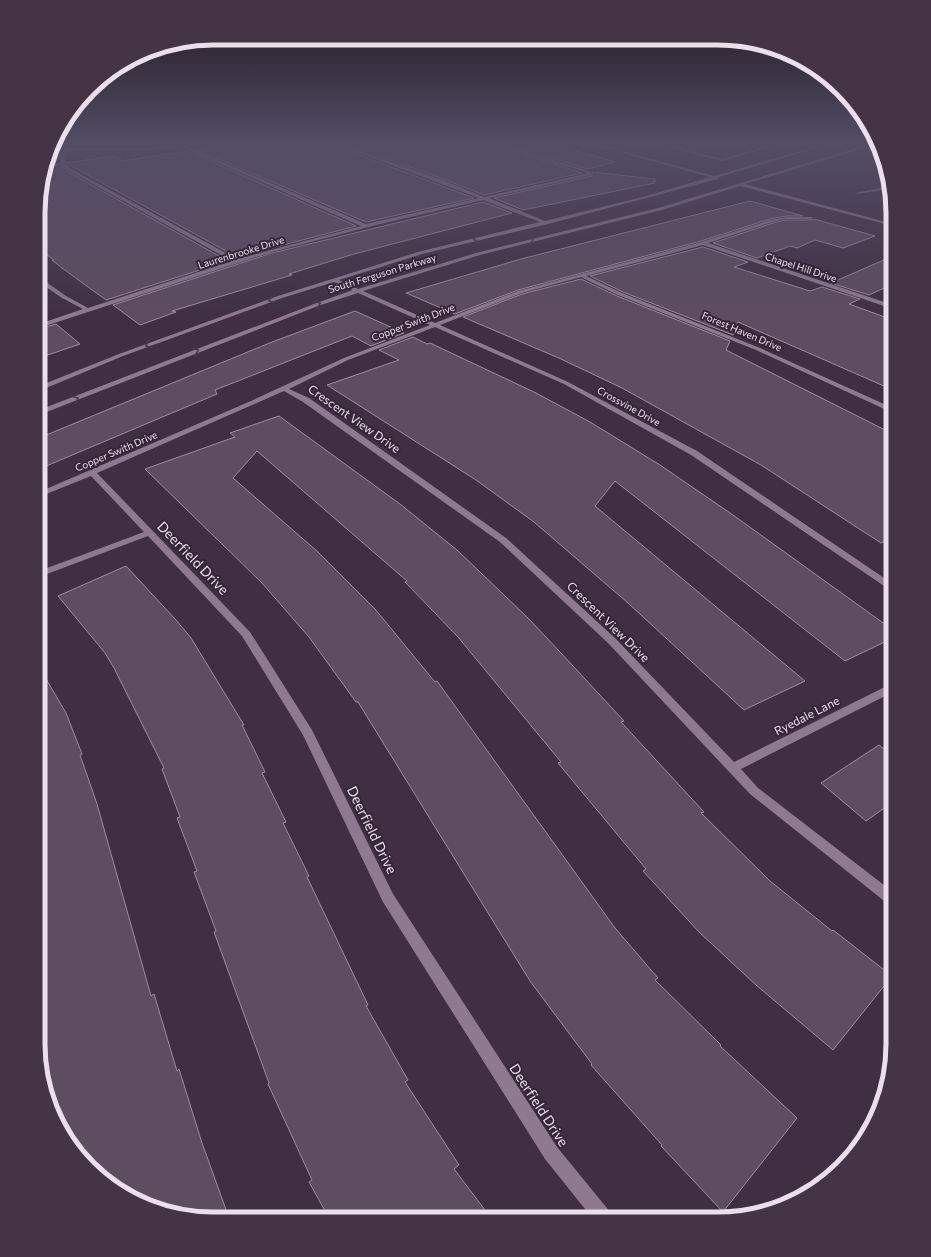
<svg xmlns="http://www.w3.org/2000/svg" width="931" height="1257" font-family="Commissioner,sans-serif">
<rect width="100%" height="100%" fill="#402f42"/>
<path fill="#5e4c60" stroke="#a08ca2" d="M283 142H304L325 149 338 147 474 198 366 222 198 150 235 143 254 147Z
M353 142H486L582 173 484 195 444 179 348 145 352 144Z
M498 142H546L615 162 588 169Z
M188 151 356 226 237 257 66 163 114 156 123 161 171 153 174 154Z
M60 164 70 173 228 261 106 300 62 268 52 260H54L39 249 40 190 48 166Z
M592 172 655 179V183L523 210 494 198 592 176Z
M750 201 803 216H786L770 219 701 241 518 290 455 314 406 293 521 259Z
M483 202 512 213 354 254 289 274 292 275 172 311 176 312 140 325 113 305 272 253Z
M814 219 875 236 843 248 815 240 797 248 790 246 757 258 713 243 773 223 786 220H811Z
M703 247 748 262 734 267 810 291 822 287 860 299 849 304 893 320V390L738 322 733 335 623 292 590 276Z
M893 256V284L869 295 831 283Z
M581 279 617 296 730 341 726 350 893 434V538L881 543 761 465 622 388 561 359 463 317 522 294Z
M355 311 404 333 371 346 352 336 215 390 217 394 39 469V438L272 342Z
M56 324 80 344 39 358V329Z
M413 337 427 344 430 343 536 393 590 422 660 465 733 515 893 630V638L845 661 615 481 595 506 805 681 744 710 628 603 534 522 476 480 327 385 399 360 379 350Z
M279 416 400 504 457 550 529 619 560 652 624 721 621 722 704 812 701 813 770 881 832 931 833 930 892 976 833 1050 756 985 699 932 643 871 646 869 558 763 561 762 458 637 405 582 407 581 257 451 233 478 318 552 375 609 435 682 437 681 615 928 658 978 655 980 721 1045 720 1046 797 1118 723 1212 661 1146 662 1145 591 1065 592 1064 530 981 358 702H356L309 637 262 583 145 469 235 437 230 433Z
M126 566 176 620 191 638 244 725H242L265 772 262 773 286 822 283 823 309 876 307 877 368 1005 366 1006 408 1080 405 1082 459 1165 454 1169 491 1218H329L309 1182 312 1180 268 1084 269 1083 214 932 216 931 194 872 197 871 177 818 180 817 162 769 164 768 114 668 105 653 58 596Z
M39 667 66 713 82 754 80 755 97 804 151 996 154 994 177 1071 179 1069 202 1143 229 1218H191L116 1189 82 1159 56 1121 38 1044Z
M879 745 893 756V802L866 821 821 783Z"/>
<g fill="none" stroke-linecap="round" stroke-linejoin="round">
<path fill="#8e7990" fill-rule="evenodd" d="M202 142H214L186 146 366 224 479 198 329 142H335L443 180 484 197 588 173 487 142H493L590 171 592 175 489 198 545 221 643 197 710 177 583 142H589L714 176 831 142H837L719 177 718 179 548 224 422 254 339 280 358 289 476 253 658 208 853 149 871 142H876L855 151 745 184 893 224V226L740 186 662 210 480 255 363 291 435 323 518 291 701 242 770 220 786 217H813L811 219H786L773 222 708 243 893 305V309L703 245 586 276 622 293 760 348 893 408V413L756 350 618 295 581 277 522 293 440 325 568 382 697 451 893 584V592L691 455 564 384 435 327 348 360 289 389 309 398 506 538 616 639 734 762 893 683V692L741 769 758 788 893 892V906L888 904 750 794 608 643 500 542 303 402 284 391 97 473 250 632 312 730 393 894 557 1147 611 1213 614 1219H593L545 1159 383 902 303 735 242 636 148 536 39 577V571L144 532 91 476 39 497V492L251 401 344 358 430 325 358 293 318 306 39 415V410L314 304 353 290 334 282 282 298 123 356 39 391V386L119 354 278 296 418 252 540 222 483 200 376 225 272 252 39 328V324L83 309 62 298 39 282V277L66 296 88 308 232 261 71 172 61 164 60 156 63 151H53L54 149H146ZM183 147 184 148 361 226 237 259 73 170 65 164 64 156 67 151H146Z
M647 142H654L722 159 781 142H787L722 161Z
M887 187V189L857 194 855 193Z"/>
</g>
<defs><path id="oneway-chevron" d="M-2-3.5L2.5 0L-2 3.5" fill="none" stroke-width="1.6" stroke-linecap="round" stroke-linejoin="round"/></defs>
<g stroke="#4c3a4e">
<use href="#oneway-chevron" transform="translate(476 239) rotate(166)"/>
<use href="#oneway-chevron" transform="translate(531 240) rotate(-15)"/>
<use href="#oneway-chevron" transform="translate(271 300) rotate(160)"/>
<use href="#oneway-chevron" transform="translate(318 304) rotate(-19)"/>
<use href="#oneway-chevron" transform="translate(148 345) rotate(160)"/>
<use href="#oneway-chevron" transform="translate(196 351) rotate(-21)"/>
<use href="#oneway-chevron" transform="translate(76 399) rotate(-22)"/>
</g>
<linearGradient id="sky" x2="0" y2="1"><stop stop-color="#231a24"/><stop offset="0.45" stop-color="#534d65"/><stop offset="1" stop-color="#534d65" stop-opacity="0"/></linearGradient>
<rect width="931" height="318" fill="url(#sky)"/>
<g text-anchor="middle" stroke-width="4" stroke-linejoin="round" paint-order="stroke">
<g font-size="10" fill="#eadfeb" stroke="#362538">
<text transform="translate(241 252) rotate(-17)" y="4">Laurenbrooke Drive</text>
<text transform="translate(801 267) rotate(18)" y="4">Chapel Hill Drive</text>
<text transform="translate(382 273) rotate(-17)" y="4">South Ferguson Parkway</text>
<text transform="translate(413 322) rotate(-21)" y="4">Copper Swith Drive</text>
<text transform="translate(742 331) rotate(23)" y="4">Forest Haven Drive</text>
<text transform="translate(629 406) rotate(29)" y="4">Crossvine Drive</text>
<text transform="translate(116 451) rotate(-23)" y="4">Copper Swith Drive</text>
</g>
<g font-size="12" fill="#eadfeb" stroke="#362538">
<text transform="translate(354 419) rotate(35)" y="4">Crescent View Drive</text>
<text transform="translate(608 622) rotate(44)" y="4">Crescent View Drive</text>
<text transform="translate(807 716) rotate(-27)" y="4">Ryedale Lane</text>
</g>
<g font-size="14" fill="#eadfeb" stroke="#362538">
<text transform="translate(193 558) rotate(46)" y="5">Deerfield Drive</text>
<text transform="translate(372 830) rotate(64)" y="5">Deerfield Drive</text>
<text transform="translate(539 1105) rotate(57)" y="5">Deerfield Drive</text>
</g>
</g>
<path d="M0 0H931V1257H0ZM213 45H718A168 168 0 0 1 886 213V1044A168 168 0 0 1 718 1212H213A168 168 0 0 1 45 1044V213A168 168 0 0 1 213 45Z" fill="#443446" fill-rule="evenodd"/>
<path fill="none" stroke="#eadfeb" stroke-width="5" d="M213 45H718A168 168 0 0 1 886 213V1044A168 168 0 0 1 718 1212H213A168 168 0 0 1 45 1044V213A168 168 0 0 1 213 45Z"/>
</svg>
